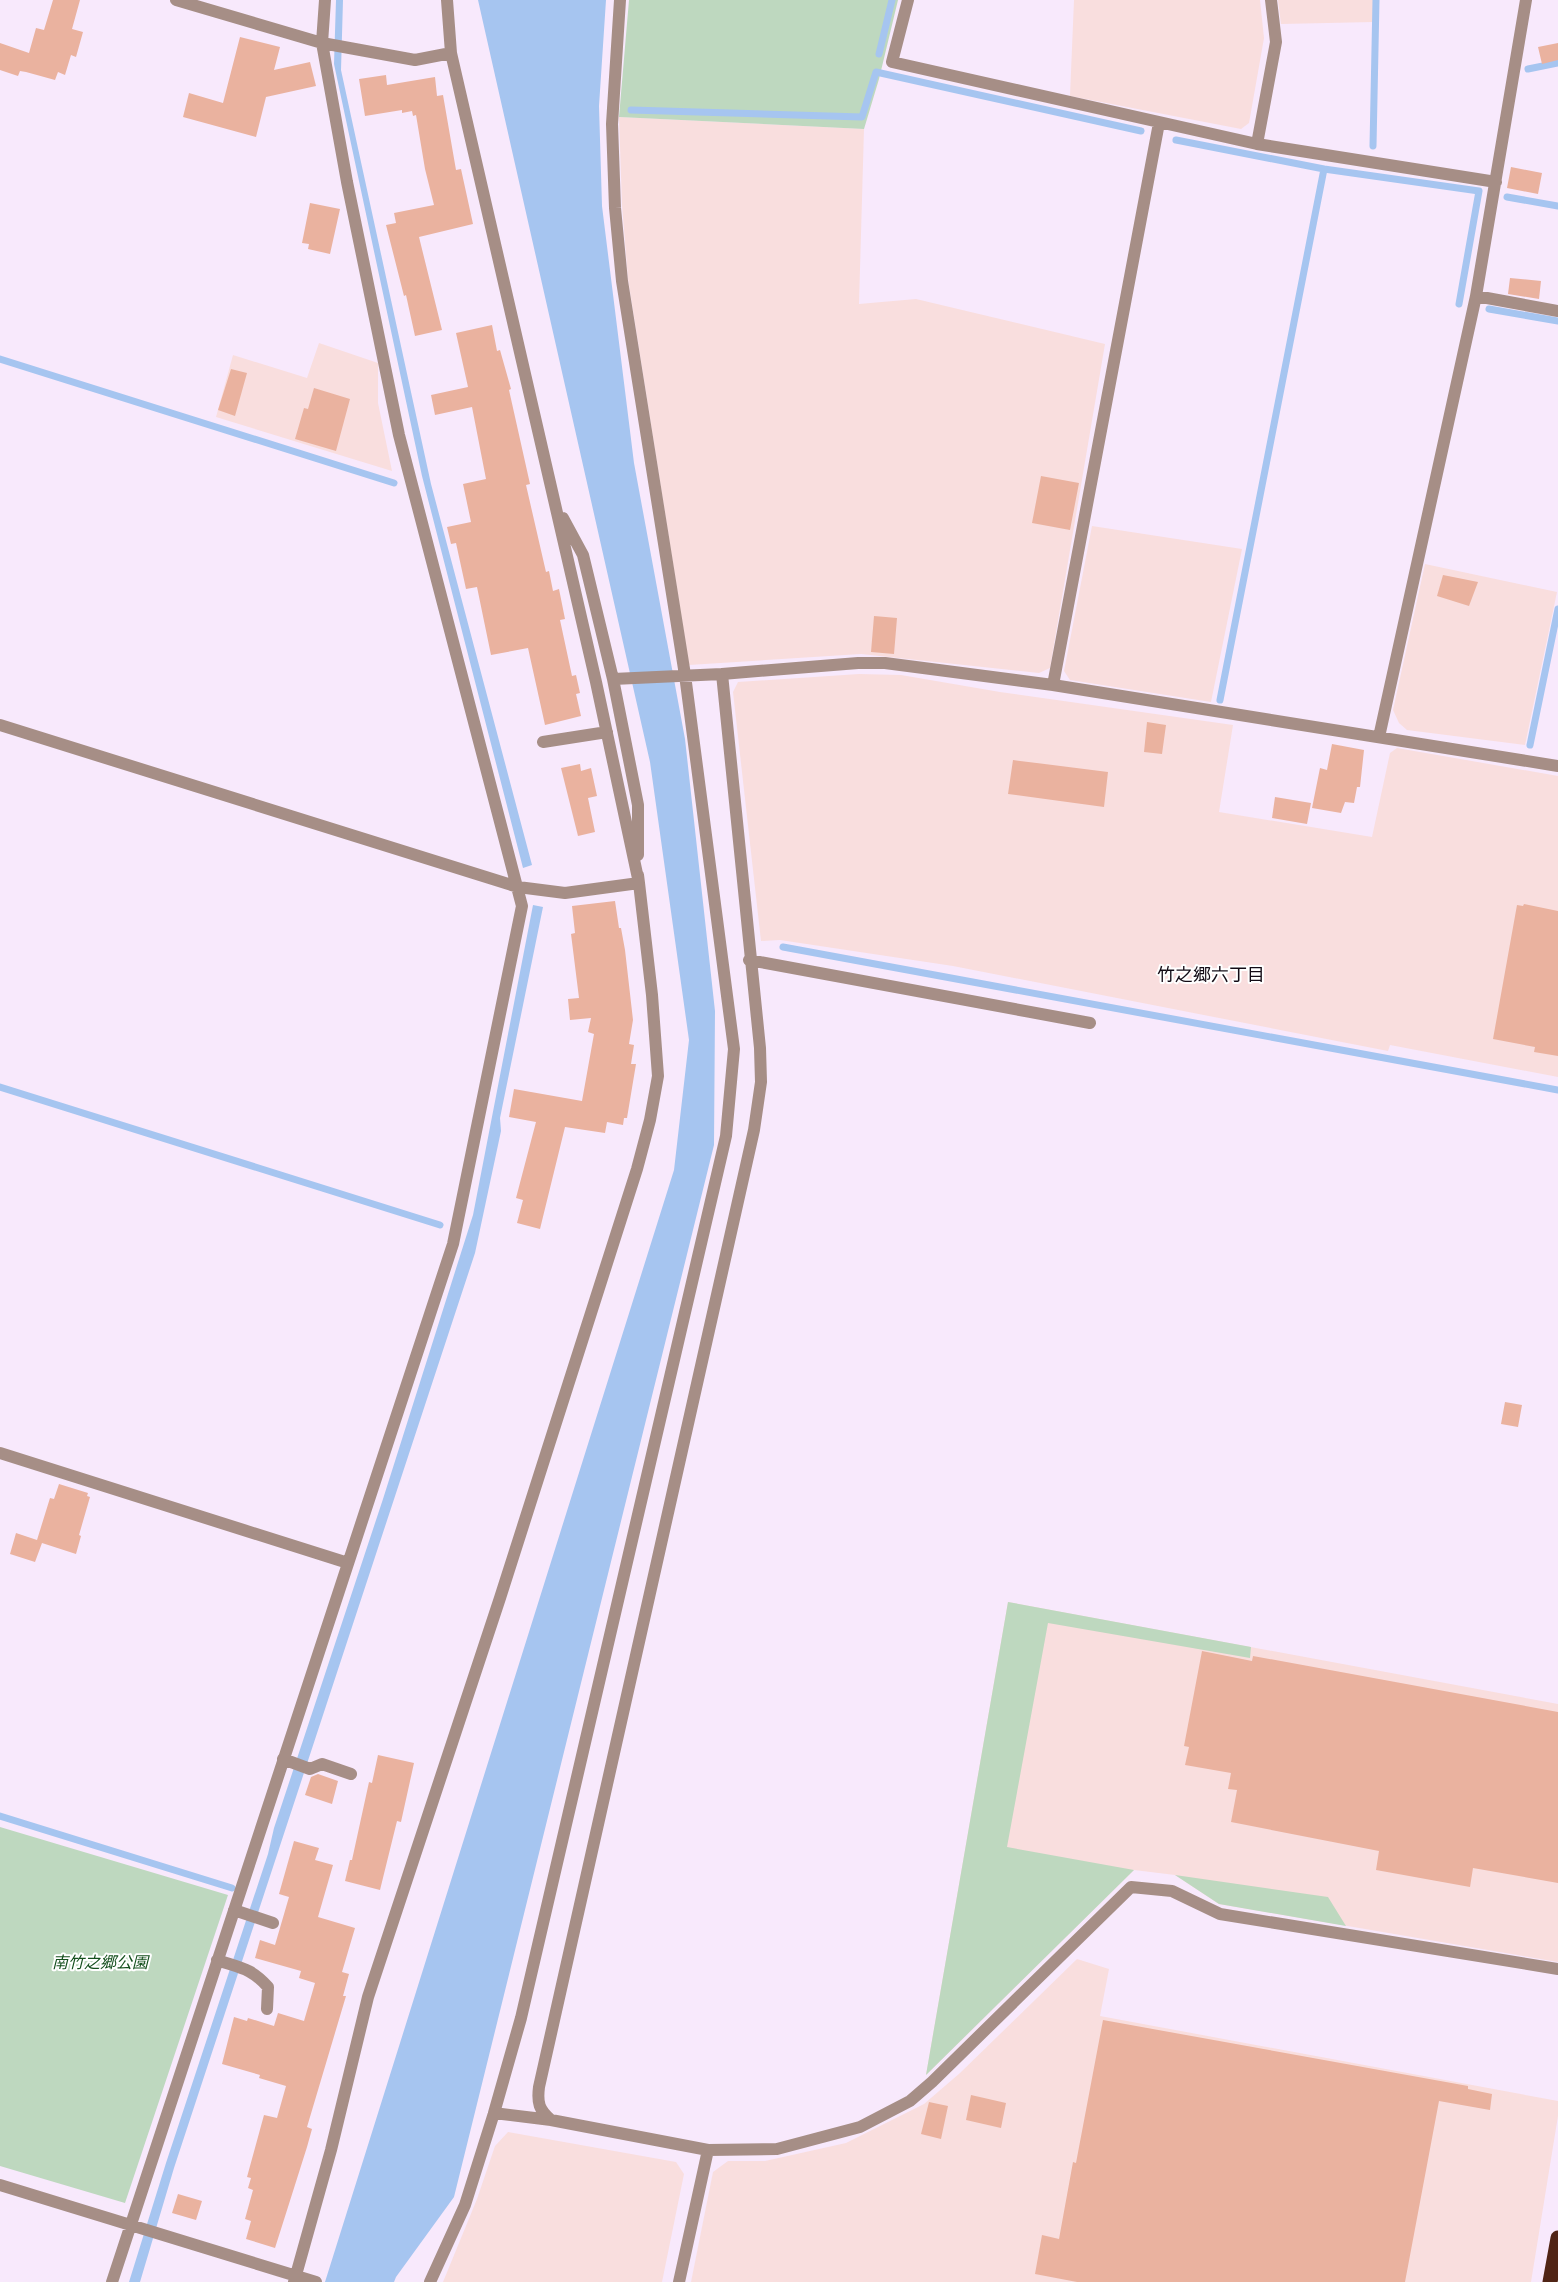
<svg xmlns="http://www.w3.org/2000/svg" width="1558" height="2282" font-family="Spectral,'Noto Sans JP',serif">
<rect width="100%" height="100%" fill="#f8e9fc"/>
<path fill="#f9dede" d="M1074 0H1260L1264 38 1249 123 1241 129 1070 96Z
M1278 0H1374V22L1281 24Z
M619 117 864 129 859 304 916 299 1105 344 1050 668 1039 673 861 654 689 665 628 279 622 205Z
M319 343 378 363V403L392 471 216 417 233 355 307 378Z
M1092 526 1242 549 1211 702 1070 680 1064 671Z
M1425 564 1557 592 1525 745 1407 730 1399 723 1393 710Z
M859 674 901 675 1000 692 1233 725 1219 812 1372 837 1390 753 1397 748 1558 776V1077L1390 1045 1388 1051 953 966 780 940 761 941 733 692 738 682Z
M1008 1602 1558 1704V1962L1219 1904 1175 1875 1134 1870 926 2075Z
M1077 1959 1109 1969 1100 2016 1558 2101V2116L1531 2282H691L713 2172 728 2161H765L846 2143 924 2104 960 2073Z
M508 2132 676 2162 684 2174 662 2282H443L477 2199 495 2146Z"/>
<path fill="#bed8bf" d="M629 0H898L879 79 864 129 619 117Z
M1008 1602 1251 1647 1250 1658 1048 1623 1007 1847 1134 1870 926 2075Z
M0 1827 228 1895 125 2203 0 2166Z
M1175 1875 1328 1897 1346 1926 1219 1904Z"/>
<path fill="#a6c5f0" d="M336 0H343L341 70 431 484 532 865 523 868 422 476 334 64Z
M478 0H606L599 106 602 206 634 463 685 739 715 1011 714 1145 454 2197 396 2277 394 2282H325L674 1170 689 1040 650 762Z
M533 905 543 907 500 1118 501 1131 475 1253 174 2168 140 2282H129L166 2163 268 1854 274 1828 383 1499 473 1215Z"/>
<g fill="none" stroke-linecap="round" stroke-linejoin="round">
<path stroke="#a6c5f0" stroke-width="7" d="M879 54 892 0
M1528 69 1558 63
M631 110 862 117 876 72 1141 131
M1176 140 1324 169 1479 191 1459 304
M1373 146 1376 0
M1507 197 1558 206
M1489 309 1558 321
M0 359 394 483
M1220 700 1324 169
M1530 745 1558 609
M783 947 1558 1090
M0 1087 440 1225
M0 1816 232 1888"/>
</g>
<path fill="#eab29f" d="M53 0H80L72 29 83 32 76 57 71 55 65 75 58 72 55 80 26 72 20 71 18 76 0 70V43L29 53 36 28 44 30Z
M240 37 280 47 274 70 310 62 316 86 266 97 256 137 183 117 189 93 223 103Z
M1558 43V60L1542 64 1538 47Z
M386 75 387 85 435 77 437 96 443 95 456 170 461 169 473 224 419 237 442 330 415 336 406 295 404 296 386 225 396 223 394 213 434 205 425 169 416 115 413 116 412 111 402 113V110L365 116 359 79Z
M1511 167 1542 173 1538 194 1507 188Z
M310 203 340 209 330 254 308 249 309 244 302 243Z
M1510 278 1541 281 1539 299 1508 294Z
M492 325 497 351 500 350 511 389 509 390 530 484 526 485 546 572 549 571 553 591 559 589 565 619 560 620 572 676 576 675 580 693 576 694 581 716 545 725 528 648 491 655 477 587 466 589 456 543 451 544 447 527 471 522 463 484 486 479 472 407 435 415 431 395 468 387 456 333Z
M231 369 247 373 235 416 218 410Z
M314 388 350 399 336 451 295 439 304 408 308 409Z
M1041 476 1079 483 1070 530 1032 523Z
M1443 575 1478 582 1469 606 1437 596Z
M874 616 897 618 894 654 871 652Z
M1147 722 1166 725 1162 754 1144 752Z
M1332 744 1364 750 1360 787H1357L1354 803 1345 802 1341 813 1312 808 1320 768 1327 770Z
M1013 760 1108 772 1104 807 1008 794Z
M580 764 581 771 591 768 597 796 588 798 595 832 578 836 561 768Z
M1275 797 1311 803 1307 824 1272 818Z
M615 901 619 928H621L625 950 633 1020 629 1044 634 1045 631 1064H636L627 1118H624L623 1125 607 1122 605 1133 565 1127 540 1229 517 1223 523 1200 516 1198 536 1122 509 1117 514 1089 582 1101 594 1034 588 1032 591 1018 570 1020 568 999 579 998 571 934 575 933 572 906Z
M1524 904 1558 911V1056L1534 1052 1535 1047 1493 1039 1517 905 1523 906Z
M1505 1402 1522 1405 1518 1427 1501 1424Z
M59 1484 88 1493 87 1496 90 1497 79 1535 81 1536 76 1554 42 1543 35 1562 10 1554 16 1533 37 1540 50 1498 54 1499Z
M1202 1651 1252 1661 1253 1656 1558 1712V1883L1473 1868 1470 1887 1376 1870 1379 1851 1231 1822 1237 1790 1228 1789 1231 1773 1185 1765 1189 1747 1184 1746Z
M378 1755 414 1763 401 1822 397 1821 380 1890 345 1881 350 1860H352L369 1782 372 1783Z
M318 1774 338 1781 332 1804 305 1795 311 1777Z
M294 1841 319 1848 315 1860 333 1865 318 1917 355 1928 342 1972 349 1974 343 1996H346L307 2127 312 2129 307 2147 275 2248 246 2239 251 2221 245 2219 253 2190 248 2188 251 2178 247 2177 264 2115 277 2118 286 2086 259 2078 260 2075 222 2064 234 2017 247 2021 248 2018 274 2026 278 2013 304 2021 315 1983 299 1978 301 1971 255 1958 260 1940 275 1945 289 1897 279 1894Z
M1103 2020 1468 2086V2089L1492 2094 1490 2110 1439 2101 1405 2282H1077L1035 2274 1042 2235 1059 2239 1073 2162 1076 2163Z
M971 2095 1006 2103 1001 2128 966 2120Z
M929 2102 948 2106 941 2139 921 2134Z
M178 2194 202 2201 196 2220 172 2213Z"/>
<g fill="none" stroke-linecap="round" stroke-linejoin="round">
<path stroke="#a68e86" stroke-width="12" d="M176 0 322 43 415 60 451 53
M908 0 892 62 1257 144 1496 182
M1257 144 1276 42 1271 0
M1476 296 1558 311
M563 518 583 555 613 679 638 805V855
M722 674 760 1048 761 1082 754 1130 539 2087C537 2103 539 2110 551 2120L708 2150 777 2149 860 2127 910 2101 932 2082 1131 1887 1172 1891 1220 1914 1558 1969
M613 679 722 674 858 663H885L1053 685 1558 766
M1053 685 1159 123
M0 725 518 887 565 893 639 883 638 875
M1379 737 1476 296 1526 0
M543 742 607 732
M749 960 1090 1023
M0 1453 348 1563
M283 1759 310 1769 322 1764 351 1774
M234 1910 273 1923
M217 1960C241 1968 251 1968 268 1987L267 2009
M494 2113 521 2018 726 1136 734 1049 685 675 622 281 615 208 612 124 620 0
M0 2185 316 2282
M112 2282 453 1244 522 906 399 435 347 182 322 43 325 0
M294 2282 331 2150 368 1997 500 1598 637 1169 650 1120 658 1076 652 995 639 883 596 682 451 53 447 0
M430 2282 465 2205 494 2113 551 2120
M679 2282 708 2150"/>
<path stroke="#502415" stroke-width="15" d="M1550 2282 1558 2238"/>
</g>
<g text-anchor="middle" stroke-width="4" stroke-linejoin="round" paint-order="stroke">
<g font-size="16" font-style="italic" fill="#144f1d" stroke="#fff">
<text x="100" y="1968">南竹之郷公園</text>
</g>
<g font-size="18" fill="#130b15" stroke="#fff">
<text x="1211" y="981">竹之郷六丁目</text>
</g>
</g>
</svg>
